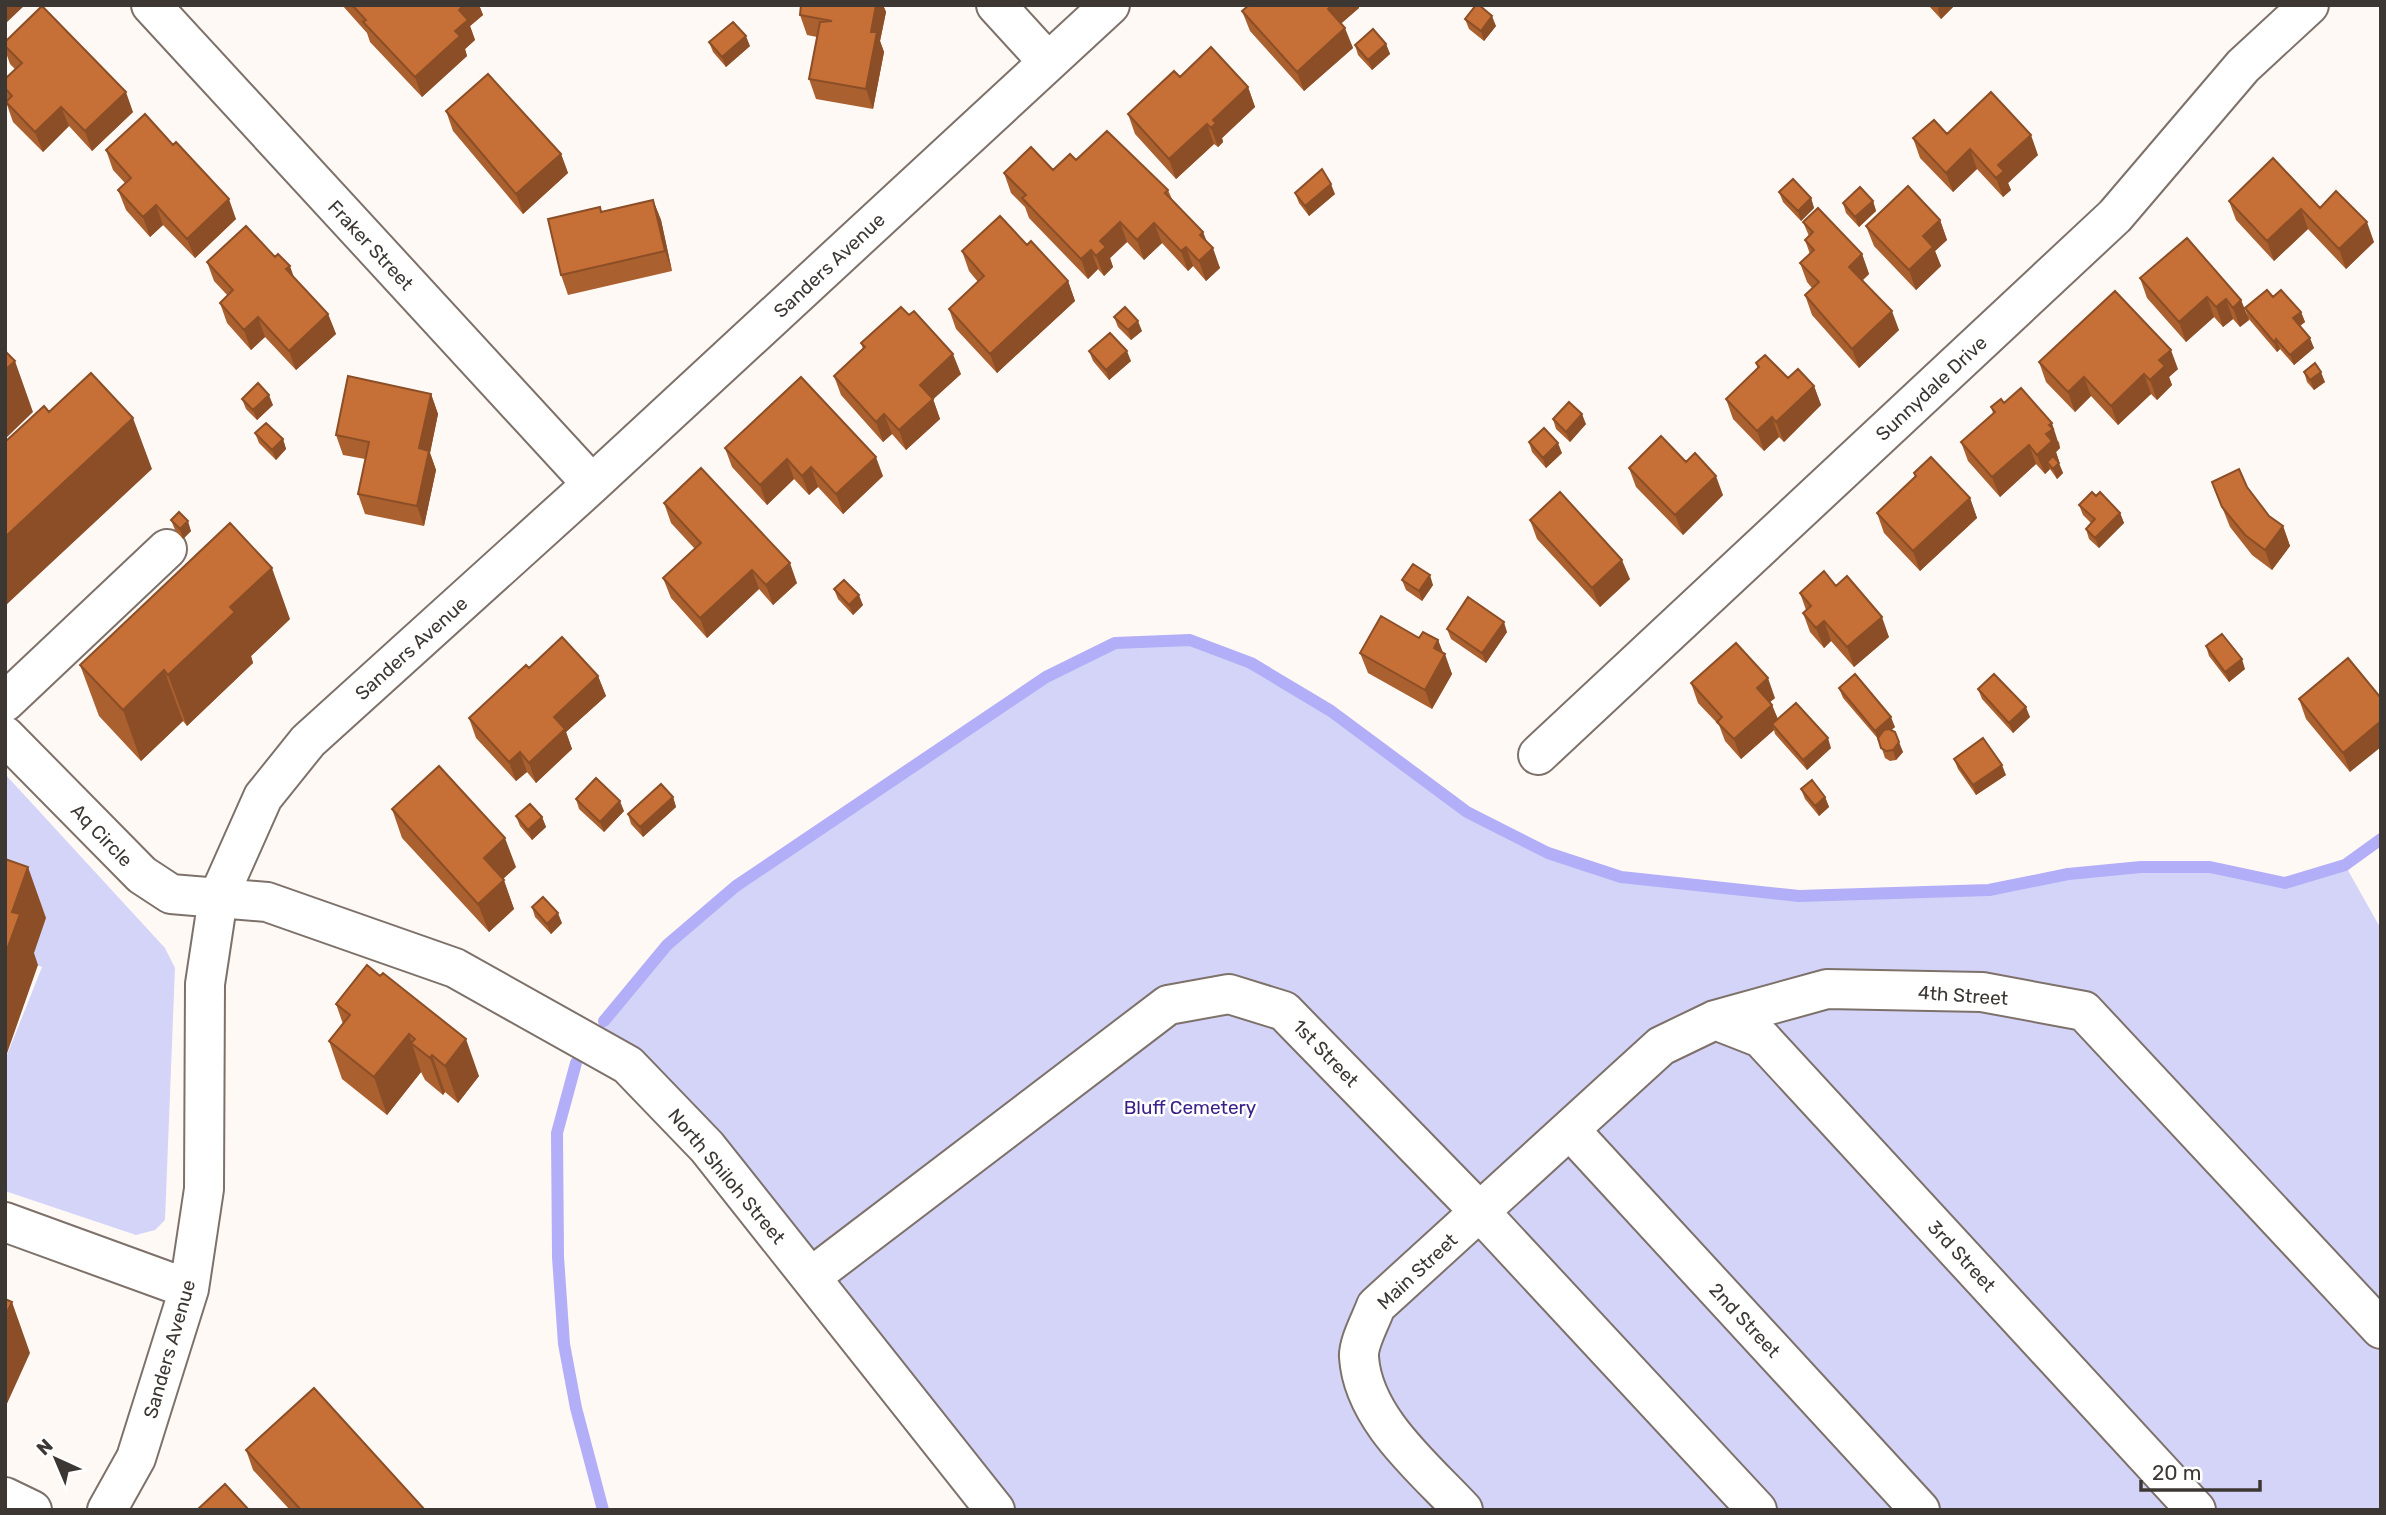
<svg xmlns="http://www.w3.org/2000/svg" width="2386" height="1515" font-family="Rubik,sans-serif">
<rect width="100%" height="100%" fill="#fff9f6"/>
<path fill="#d4d4f9" d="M1190 640 1251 663 1331 711 1467 812 1548 853 1621 877 1799 896 1989 890 2068 874 2141 867H2210L2285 883 2345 865 2381 929V1510H995L811 1277 589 1043 667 945 736 886 926 757 1046 677 1115 643Z
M5 774 165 948 175 968 165 1220 155 1230 136 1235 5 1191V1060L42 967 31 963 5 904Z"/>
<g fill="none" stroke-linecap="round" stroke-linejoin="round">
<path stroke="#b2aef7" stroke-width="12" d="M604 1021 667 945 736 886 1046 677 1115 643 1190 640 1251 663 1331 711 1467 812 1548 853 1621 877 1799 896 1989 890 2068 874 2141 867H2210L2285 883 2345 865 2381 839
M576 1063 557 1133 558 1257 564 1344 576 1408 603 1510"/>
<g stroke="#7d716a" stroke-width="42">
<path id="minor" d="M151 5 592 484
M996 5 1048 62
M5 702 167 549
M5 736 142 875 171 894 267 902 455 968 628 1065 707 1147 995 1510
M1538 755 2115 216 2243 66 2309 5
M1715 1020 1761 1038 2196 1510
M1570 1130 1920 1510
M5 1222 189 1289
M811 1277 1168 1005 1229 994 1284 1011 1480 1212 1757 1510
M5 1497 32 1510
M107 1510 136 1458 189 1289 204 1189 205 984 218 898 263 797 308 741 592 484 1110 5
M1463 1510C1424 1468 1363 1419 1359 1357 1358 1343 1371 1320 1376 1306L1661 1046 1715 1020 1827 989 1982 992 2084 1011 2381 1329"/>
</g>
<use href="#minor" stroke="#fff" stroke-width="38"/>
</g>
<path fill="#aa602f" d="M342 5H479L483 15 470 26 475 40 465 49 467 56 422 97 370 42 367 33Z
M801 5H883L886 12 880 41 884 52 873 109 816 99 809 79 817 37 807 35 800 15Z
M1249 5H1358L1359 8 1341 23 1353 48 1304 91 1250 31 1242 11Z
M1928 5H1953V7L1941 19Z
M1465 19 1496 26 1484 41 1469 29Z
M5 42 133 112 92 151 69 126 43 152 13 122 6 102 7 101 5 97V79L15 69 10 64 5 50Z
M709 42 750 46 726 67 713 52Z
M1386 44 1390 54 1372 70 1358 55 1355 45Z
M1180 77 1248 87 1255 107 1222 138 1223 142 1218 147 1214 144 1176 179 1135 134 1128 114Z
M446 111 561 154 568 173 523 214 453 131Z
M1947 134 2038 155 2008 183 2011 190 2003 197 1977 169 1953 192 1920 158 1913 138Z
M173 145 236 219 195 258 163 225 150 237 126 210 118 190 125 183 113 170 106 150Z
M1053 170 1168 190 1172 199 1203 232 1207 242 1220 268 1206 281 1193 266 1188 271 1162 243 1144 260 1127 242 1110 258 1113 267 1104 276 1098 269 1088 279 1029 218 1025 207 1011 193 1004 173Z
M1779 192 1811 198 1814 208 1801 221 1783 202Z
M1295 193 1335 194 1309 216 1299 203Z
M653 200 661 220 672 271 568 295 561 275Z
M1873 201 1876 211 1859 227 1846 213 1843 203Z
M2229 201 2320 208 2374 242 2346 269 2308 229 2274 261 2236 220Z
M1940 220 1947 240 1935 251 1941 266 1916 290 1874 246 1866 226Z
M1803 222 1862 254 1869 274 1863 280 1899 330 1859 368 1812 315 1805 295 1812 288 1807 282 1800 263 1810 254 1805 240 1809 236Z
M962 251 1068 281 1075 301 997 373 956 329 949 309 978 282 969 271Z
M207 262 294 277 328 314 336 334 296 370 265 337 251 350 227 323 220 303 228 296 214 281Z
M2140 278 2241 300 2249 320 2240 327 2233 319 2223 327 2214 317 2186 342 2147 298Z
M2273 297 2301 312 2305 322 2300 326 2314 348 2294 365 2280 349 2277 352 2248 318 2245 308Z
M1114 317 1142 331 1131 340 1118 327Z
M861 343 961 374 933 399 940 419 906 450 892 434 883 442 841 395 834 376 863 349Z
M1089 351 1131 361 1109 380 1093 361Z
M2039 362 2178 369 2169 377 2172 385 2157 400 2151 394 2118 425 2091 396 2075 412 2046 382Z
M1756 363 1788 378 1814 386 1821 405 1784 442 1779 437 1764 451 1733 419 1726 399 1758 369Z
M2304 372 2325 382 2314 390 2307 382Z
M431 394 438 414 430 453 436 470 424 526 365 514 358 494 365 459 343 455 336 435Z
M242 399 273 405 257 420 246 409Z
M2004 403 2059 442 2060 448 2056 452 2059 461 2058 462 2063 473 2057 479 2050 469 2045 474 2036 464 2000 497 1968 461 1961 442 1993 413 1991 407Z
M1553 419 1586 424 1570 442 1556 429Z
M255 433 283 439 286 449 276 460 259 443Z
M1529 442 1562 453 1546 468 1532 452Z
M725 448 883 476 843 514 818 487 809 495 794 479 767 505 732 467Z
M1686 462 1723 495 1683 535 1636 487 1629 468Z
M1914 473 1970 498 1977 518 1920 571 1884 533 1877 513 1915 477Z
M2212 482 2247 487 2269 516 2283 526 2290 546 2272 570 2252 555 2230 527Z
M2096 496 2120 513 2124 523 2099 548 2089 539 2086 529 2091 523 2083 515 2079 505Z
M664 503 797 583 773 605 759 589 707 638 671 598 663 578 695 549 671 523Z
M171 520 191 531 183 539 175 530Z
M1530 520 1630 579 1600 607 1537 539Z
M1402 580 1433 585 1422 601 1406 590Z
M1836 586 1889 637 1854 667 1831 641 1824 648 1810 632 1803 613 1806 610 1800 593Z
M834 589 863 605 853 615 838 599Z
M290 619 251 656 253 663 187 726 183 721 141 761 99 716 80 665Z
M1447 629 1507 632 1486 663 1451 639Z
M1419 638 1438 640 1452 674 1432 709 1368 673 1360 653Z
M2206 646 2245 669 2229 682 2209 656Z
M2348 658 2350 772 2306 719 2299 699Z
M529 668 598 676 606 696 566 732 572 749 536 783 527 772 516 781 476 738 469 718Z
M1691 683 1775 698 1770 702 1772 705 1778 719 1831 748 1807 770 1775 734 1774 730 1741 759 1725 741 1719 725 1698 703Z
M1839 688 1895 727 1891 730 1903 752 1896 760 1890 761 1885 758 1879 740 1843 698Z
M1978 689 2030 717 2013 733 1982 699Z
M1954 759 2006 775 1976 795 1958 769Z
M1801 789 1825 797 1829 807 1819 816 1805 799Z
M673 797 676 807 643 837 631 824 628 814Z
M576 799 624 811 604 832 579 809Z
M392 809 516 867 503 879 514 909 489 932 402 838Z
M516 816 542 817 546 827 532 840 520 826Z
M532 907 562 923 551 934 535 917Z
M367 965 479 1076 458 1103 445 1092 443 1095 425 1080 421 1072 387 1115 342 1079 329 1041 343 1024 336 1004Z
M246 1450 425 1510H290L253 1470Z"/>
<path fill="#8b4e26" d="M5 5H25L5 24Z
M464 5H479L483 15 470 26 475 40 465 49 467 56 422 97 415 77 455 31 459 10Z
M876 5H883L886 12 880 41 884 52 873 109 866 89 871 32Z
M1332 5H1358L1359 8 1335 29 1328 9Z
M1941 5H1953V7L1941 19 1938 9Z
M1492 16 1496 26 1484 41 1481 31Z
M1345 28 1353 48 1304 91 1297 72Z
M746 36 750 46 726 67 722 57Z
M1386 44 1390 54 1372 70 1368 60Z
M1248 87 1255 107 1222 138 1223 142 1218 147 1211 128 1213 120Z
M126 92 133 112 92 151 85 131Z
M61 107 69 126 43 152 35 132Z
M1207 124 1214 144 1176 179 1169 159Z
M2031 135 2038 155 2008 183 2011 190 2003 197 1996 178 1998 165Z
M1970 149 1977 169 1953 192 1946 173Z
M561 154 568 173 523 214 516 194Z
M1331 184 1335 194 1309 216 1305 206Z
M1811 198 1814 208 1801 221 1798 211Z
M229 199 236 219 195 258 187 239Z
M653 200 661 220 672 271 665 251Z
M1873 201 1876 211 1859 227 1855 217Z
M156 205 163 225 150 237 143 217Z
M2301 209 2308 229 2274 261 2267 241Z
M1940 220 1947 240 1935 251 1941 266 1916 290 1909 270 1923 236Z
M1120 222 1127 242 1110 258 1113 267 1104 276 1096 256 1100 241Z
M2367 222 2374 242 2346 269 2339 249Z
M1154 223 1162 243 1144 260 1137 240Z
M1203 232 1210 251 1213 248 1220 268 1206 281 1199 261 1200 235Z
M1186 247 1193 266 1188 271 1181 251Z
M1091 250 1098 269 1088 279 1081 259Z
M1862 254 1869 274 1856 286 1849 267Z
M290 266 297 286 286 269Z
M1068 281 1075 301 997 373 990 354Z
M2207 297 2214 317 2186 342 2179 322Z
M2226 299 2233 319 2223 327 2216 307Z
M2241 300 2249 320 2240 327 2233 308Z
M1892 311 1899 330 1859 368 1852 349Z
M2301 312 2305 322 2297 328 2293 318Z
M328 314 336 334 296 370 289 351Z
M258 317 265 337 251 350 244 330Z
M1138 321 1142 331 1131 340 1128 330Z
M2310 338 2314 348 2294 365 2290 355Z
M2276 339 2280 349 2277 352 2274 342Z
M2171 350 2178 369 2169 377 2172 385 2157 400 2150 380 2159 360Z
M1127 351 1131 361 1109 380 1106 370Z
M953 354 961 374 927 405 920 385Z
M15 361 33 412 5 439V370Z
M2321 372 2325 382 2314 390 2310 380Z
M2144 374 2151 394 2118 425 2111 406Z
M2084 377 2091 396 2075 412 2068 392Z
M1814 386 1821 405 1784 442 1776 422Z
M431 394 438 414 430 453 436 470 424 526 417 506 419 448Z
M269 395 273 405 257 420 253 410Z
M933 399 940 419 906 450 899 430Z
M884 414 892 434 883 442 876 422Z
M1582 414 1586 424 1570 442 1566 432Z
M1772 417 1779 437 1764 451 1757 431Z
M133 418 152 469 5 606V537Z
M2052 423 2060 448 2056 452 2059 461 2052 467 2047 462 2050 469 2045 474 2037 455 2049 425Z
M283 439 286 449 276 460 272 450Z
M1558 443 1562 453 1546 468 1543 458Z
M2029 445 2036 464 2000 497 1992 477Z
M876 457 883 476 843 514 836 494Z
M787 459 794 479 767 505 760 485Z
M2059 463 2063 473 2057 479 2053 469Z
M811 467 818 487 809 495 802 476Z
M1716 476 1723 495 1683 535 1675 515Z
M1970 498 1977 518 1920 571 1913 551Z
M2120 513 2124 523 2099 548 2095 538Z
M188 521 191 531 183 539 180 529Z
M2283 526 2290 546 2272 570 2265 550Z
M1622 560 1630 579 1600 607 1592 588Z
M790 563 797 583 773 605 766 585Z
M272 568 290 619 251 656 253 663 187 726 168 675 230 607Z
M752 570 759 589 707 638 700 618Z
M1430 575 1433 585 1422 601 1419 591Z
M859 595 863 605 853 615 849 605Z
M1882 617 1889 637 1854 667 1847 647Z
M1824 621 1831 641 1824 648 1816 628Z
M1504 622 1507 632 1486 663 1482 653Z
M1438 640 1444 657 1445 654 1452 674 1432 709 1425 690 1434 648Z
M2242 659 2245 669 2229 682 2225 672Z
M164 670 183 721 141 761 123 710Z
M598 676 606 696 566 732 572 749 536 783 529 763 554 717Z
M1768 678 1775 698 1764 707 1757 688Z
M1772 705 1780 725 1772 724 1774 730 1741 759 1734 739Z
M2026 707 2030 717 2013 733 2009 723Z
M1891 717 1895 727 1878 741 1875 731Z
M2381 721V747L2350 772 2343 753Z
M1828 738 1831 748 1807 770 1803 760Z
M1899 742 1903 752 1896 760 1893 750Z
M520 752 527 772 516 781 509 762Z
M2002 765 2006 775 1976 795 1973 785Z
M673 797 676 807 643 837 640 827Z
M1825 797 1829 807 1819 816 1815 806Z
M620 801 624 811 604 832 600 822Z
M542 817 546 827 532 840 528 830Z
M505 838 516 867 494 887 484 858Z
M28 867 46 918 34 953 38 965 5 1059V955L12 912Z
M504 880 514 909 489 932 478 904Z
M558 913 562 923 551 934 547 924Z
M409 1034 421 1072 387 1115 374 1077Z
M466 1039 479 1076 458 1103 445 1066Z
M432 1055 445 1092 443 1095 430 1058Z
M12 1302 30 1353 5 1408V1316Z"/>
<path fill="#c67037" stroke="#8b4e26" stroke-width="2" d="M352 5H464L459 10 468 20 455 31 460 36 415 77 363 22 366 20Z
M801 5H876L871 32H877L866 89 809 79 820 22 832 21 800 15Z
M1249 5H1332L1328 9 1345 28 1297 72 1242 11Z
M1476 5H1479L1492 16 1481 31 1465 19Z
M42 6 126 92 85 131 61 107 35 132 6 102 12 96 5 88V79L22 63 5 46V42Z
M733 22 746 36 722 57 709 42Z
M1373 29 1386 44 1368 60 1355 45Z
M1211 47 1248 87 1213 120 1216 123 1211 128 1207 124 1169 159 1128 114 1174 71 1180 77Z
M488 74 561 154 516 194 446 111Z
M1991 92 2031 135 1998 165 2004 171 1996 178 1970 149 1946 173 1913 138 1934 120 1947 134Z
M145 114 173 145 176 142 229 199 187 239 156 205 143 217 118 190 131 178 106 150Z
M1107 131 1168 190 1165 193 1203 232 1200 235 1213 248 1199 261 1186 247 1181 251 1154 223 1137 240 1120 222 1100 241 1106 247 1096 256 1091 250 1081 259 1022 198 1026 195 1004 173 1031 147 1053 170 1070 154 1076 160Z
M2273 158 2320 208 2336 191 2367 222 2339 249 2301 209 2267 241 2229 201Z
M1322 169 1331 184 1305 206 1295 193Z
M1793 179 1811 198 1798 211 1779 192Z
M1908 186 1940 220 1923 236 1933 247 1909 270 1866 226Z
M1860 187 1873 201 1855 217 1843 203Z
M653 200 665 251 561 275 548 219 600 207 601 212Z
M1818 208 1862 254 1849 267 1892 311 1852 349 1805 295 1819 282 1800 263 1814 250 1805 240 1813 232 1803 222Z
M1000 216 1027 245 1031 241 1068 281 990 354 949 309 984 276 962 251Z
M246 226 275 257 278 254 290 266 286 269 328 314 289 351 258 317 244 330 220 303 233 290 207 262Z
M2187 238 2241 300 2233 308 2226 299 2216 307 2207 297 2179 322 2140 278Z
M2267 290 2273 297 2281 290 2301 312 2293 318 2310 338 2290 355 2276 339 2274 342 2245 308Z
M2115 291 2171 350 2159 360 2165 366 2150 380 2144 374 2111 406 2084 377 2068 392 2039 362Z
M901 307 909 315 914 311 953 354 920 385 933 399 899 430 884 414 876 422 834 376 865 347 861 343Z
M1125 307 1138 321 1128 330 1114 317Z
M1110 333 1127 351 1106 370 1089 351Z
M5 351 15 361 5 370Z
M1765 355 1788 378 1798 369 1814 386 1776 422 1772 417 1757 431 1726 399 1759 367 1756 363Z
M2315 363 2321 372 2310 380 2304 372Z
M91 373 133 418 5 537V442L44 406 49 412Z
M348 376 431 394 419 448 429 451 417 506 358 494 369 442 336 435Z
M801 377 876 457 836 494 811 467 802 476 787 459 760 485 725 448Z
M258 383 269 395 253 410 242 399Z
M2021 388 2052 423 2049 425 2053 429 2046 434 2052 441 2037 455 2029 445 1992 477 1961 442 1995 412 1991 407 2001 399 2004 403Z
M1569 402 1582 414 1566 432 1553 419Z
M266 423 283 439 272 450 255 433Z
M1544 428 1558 443 1543 458 1529 442Z
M1661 436 1686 462 1695 453 1716 476 1675 515 1629 468Z
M2053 456 2059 463 2053 469 2047 462Z
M1931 457 1970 498 1913 551 1877 513 1916 476 1914 473Z
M701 468 790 563 766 585 752 570 700 618 663 578 701 543 664 503Z
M2239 469 2247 487 2269 516 2283 526 2265 550 2245 535 2222 507 2212 482Z
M1560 492 1622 560 1592 588 1530 520Z
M2092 492 2096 496 2100 492 2120 513 2095 538 2086 529 2095 519 2079 505Z
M179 512 188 521 180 529 171 520Z
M230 523 272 568 230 607 235 612 168 675 164 670 123 710 80 665Z
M1413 564 1430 575 1419 591 1402 580Z
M1824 571 1836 586 1847 576 1882 617 1847 647 1824 621 1816 628 1803 613 1811 606 1800 593Z
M844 580 859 595 849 605 834 589Z
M1468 597 1504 622 1482 653 1447 629Z
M1381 616 1419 638 1423 632 1438 640 1434 648 1445 654 1425 690 1360 653Z
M2222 634 2242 659 2225 672 2206 646Z
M562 637 598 676 554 717 565 729 529 763 520 752 509 762 469 718 526 665 529 668Z
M1736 643 1768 678 1757 688 1772 705 1734 739 1717 722 1722 717 1691 683Z
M2348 658 2381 698V721L2343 753 2299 699Z
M1855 674 1891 717 1875 731 1839 688Z
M1994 674 2026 707 2009 723 1978 689Z
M1796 703 1828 738 1803 760 1772 724Z
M1889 729 1895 732 1899 742 1893 750 1886 751 1881 748 1878 738 1884 730Z
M1983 738 2002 765 1973 785 1954 759Z
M439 766 505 838 484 858 504 880 478 904 392 809Z
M596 778 620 801 600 822 576 799Z
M1812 780 1825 797 1815 806 1801 789Z
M661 784 673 797 640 827 628 814Z
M530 804 542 817 528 830 516 816Z
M5 859 28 867 12 912 20 914 5 955Z
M543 897 558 913 547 924 532 907Z
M367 965 380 976 383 973 466 1039 445 1066 432 1055 430 1058 411 1043 415 1039 409 1034 374 1077 329 1041 350 1015 336 1004Z
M5 1299 12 1302 5 1316Z
M314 1388 425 1510H301L246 1450Z
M225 1484 249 1510H197Z"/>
<g text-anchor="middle" stroke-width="5" stroke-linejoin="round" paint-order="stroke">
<g font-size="19" fill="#3c3733" stroke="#fff">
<text transform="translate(371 245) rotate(47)" y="7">Fraker Street</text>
<text transform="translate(829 265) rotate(-43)" y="7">Sanders Avenue</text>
<text transform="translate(1931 388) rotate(-43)" y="7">Sunnydale Drive</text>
<text transform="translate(411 648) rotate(-42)" y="7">Sanders Avenue</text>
<text transform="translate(102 835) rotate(46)" y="7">Aq Circle</text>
<text transform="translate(1963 995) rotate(4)" y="7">4th Street</text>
<text transform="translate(1326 1053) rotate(46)" y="7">1st Street</text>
<text transform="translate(727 1176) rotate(50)" y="7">North Shiloh Street</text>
<text transform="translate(1962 1256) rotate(47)" y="7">3rd Street</text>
<text transform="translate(1417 1271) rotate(-43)" y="7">Main Street</text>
<text transform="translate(1745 1320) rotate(47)" y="7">2nd Street</text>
<text transform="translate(169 1349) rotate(-74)" y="7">Sanders Avenue</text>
</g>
<g font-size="19" fill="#3a2188" stroke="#fff">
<text x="1190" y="1114">Bluff Cemetery</text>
</g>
</g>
<rect width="2386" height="1515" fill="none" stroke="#3c3733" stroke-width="14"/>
<g transform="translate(56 1459) rotate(316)" stroke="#ffffff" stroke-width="5" paint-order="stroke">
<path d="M0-5L12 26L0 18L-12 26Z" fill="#3c3733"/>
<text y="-10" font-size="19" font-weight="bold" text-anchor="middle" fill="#3c3733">N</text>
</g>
<path d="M2141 1480v10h119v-10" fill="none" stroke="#3c3733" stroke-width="3.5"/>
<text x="2152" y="1480" font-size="21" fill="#3c3733" stroke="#ffffff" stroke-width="5" paint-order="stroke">20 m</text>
</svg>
